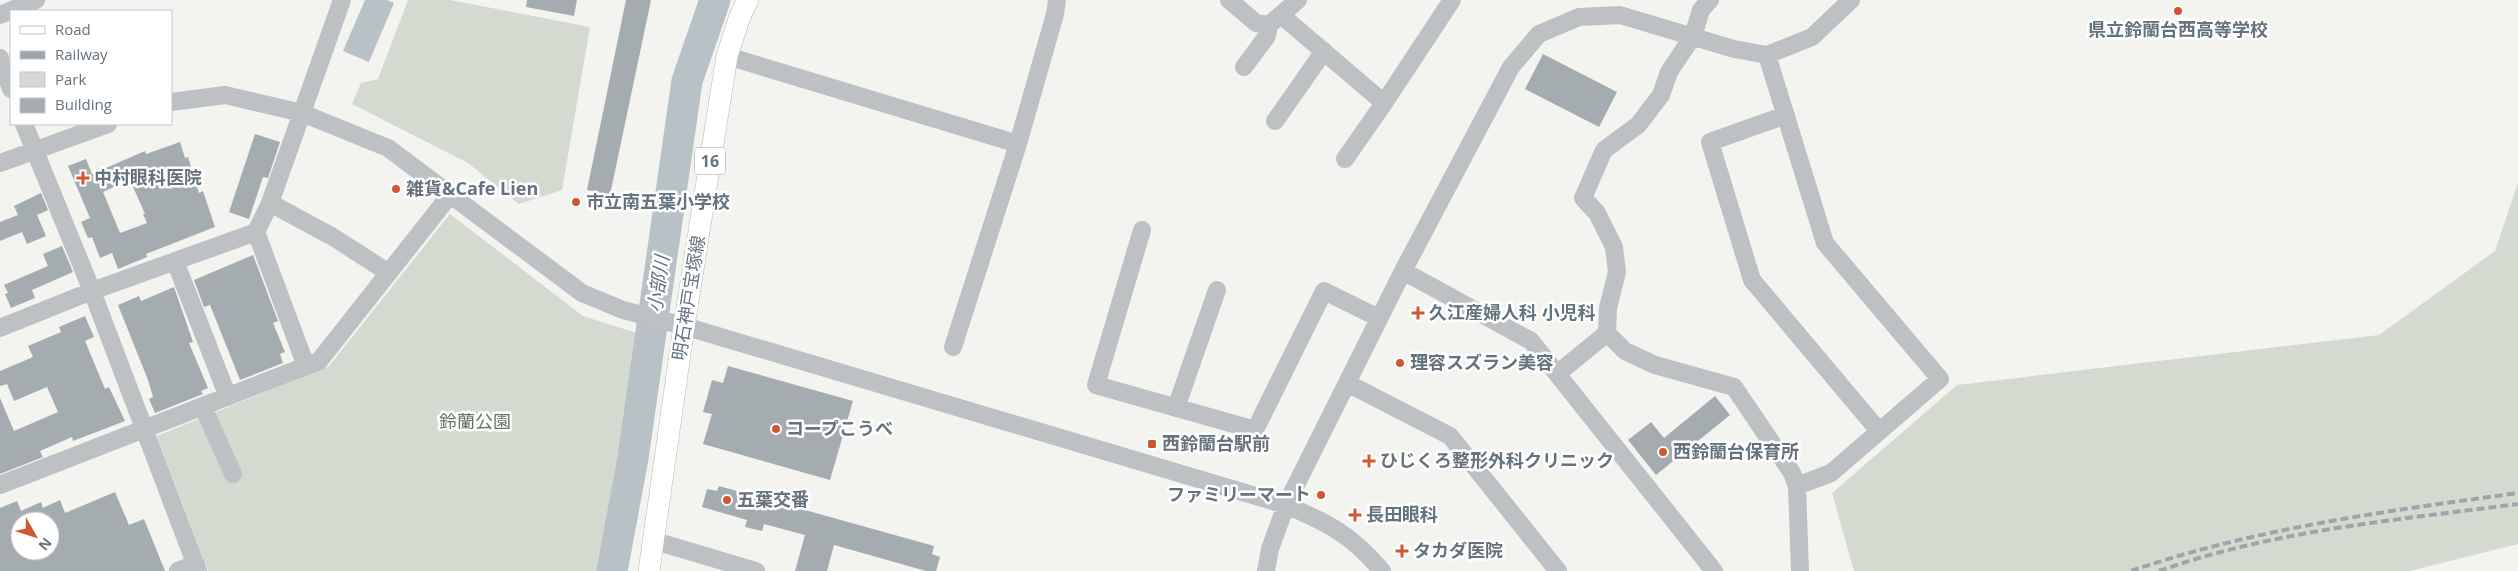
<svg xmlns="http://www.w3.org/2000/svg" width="2518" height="571" font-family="'Open Sans','Noto Sans JP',sans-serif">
<rect width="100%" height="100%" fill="#f3f3f0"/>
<path fill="#d5dad1" d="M408 0H450L590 27 562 190 519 204 468 163 352 104 361 83 378 79Z
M2518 183V544L2410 571H1854L1832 493 1957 385 2379 335 2495 251Z
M450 214 583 316 640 334 626 456 602 571H208L157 436 329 366Z"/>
<path fill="#b7c1c6" d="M365 0H387L394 3 369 62 343 51Z"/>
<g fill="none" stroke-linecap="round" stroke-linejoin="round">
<path stroke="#b7c1c6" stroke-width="31" d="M612 571 633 458 687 81 715 0"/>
</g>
<path fill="#a5acb0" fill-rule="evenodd" d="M527 0H577L574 16 526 7Z
M626 0H651L610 195 587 190Z
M1543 54 1617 92 1599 127 1525 89Z
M255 134 280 142 268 178 263 177 249 219 229 212Z
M180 142 185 158 188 157 199 193 203 191 215 227 146 254 147 257 118 269 112 253 100 258 92 237 88 238 81 222 90 218 68 166 86 159 92 174 145 151 146 154ZM130 180 145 214H143L147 223 120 233 103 192Z
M41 193 48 210 37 215 46 236 27 244 22 232 0 241V222L18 215 14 206Z
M62 246 73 272 32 290 35 298 11 308 5 294 8 293 4 285 48 266 43 254Z
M253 255 278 321 273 323 285 352 280 354 283 363 240 380 210 305 204 307 194 280Z
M174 287 193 342 189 343 208 388 201 391 203 394 155 413 149 399 153 397 148 380 118 305 139 296 141 301Z
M85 316 94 337 85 341 105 389 109 387 125 421 73 441 72 437 40 451 43 457 0 474V398L14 431 58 412 47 387 14 401 7 384 0 386V371L33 357 28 346 61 332 59 327Z
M728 366 853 401 830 480 703 444 712 414 703 412 712 380 723 383Z
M1715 396 1730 415 1656 475 1628 440 1651 422 1664 438Z
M719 486 934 546 932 554 940 557 936 571H926L834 545 827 571H795L805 535 764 524 762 531 745 527 747 520 702 507 707 489 717 491Z
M115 492 129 525 144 519 165 571H0V508L17 501 21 511 41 502 43 508 60 500 65 513ZM20 521H50V551H20Z"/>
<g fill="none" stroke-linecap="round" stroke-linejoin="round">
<g stroke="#b3b6b9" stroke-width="22">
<path id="major" d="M649 571 684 326 727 56 740 16 748 0"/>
</g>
<path stroke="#bdc1c4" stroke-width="18" d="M1229 0 1256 23 1269 25 1298 0
M1710 0 1701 10 1693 36 1669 72 1661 95 1638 125 1604 150 1583 198 1597 213 1614 247 1617 272 1608 308 1607 333 1625 351 1655 365 1734 387 1792 473 1797 486
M0 15 36 0
M1281 15 1384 103
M1767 55 1825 243 1940 379 1831 473 1797 486 1800 571
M727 56 1018 144
M0 58 11 89
M1244 67 1267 36 1269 25
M171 102 225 95 302 113 388 148 582 293 623 310 684 326 1286 505C1328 523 1352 535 1382 571
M1786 115 1710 142 1752 280 1879 431
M1275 121 1324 51
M24 124 92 291 198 571
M1345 159 1384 103 1452 0
M0 163 108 124
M270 203 333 237 389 273
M1142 230 1096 385 1255 430 1324 291 1379 318
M256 232 306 366
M175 261 228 397
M1403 271 1531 341 1714 571
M0 328 92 291 256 232 270 203 342 0
M953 347 1018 144 1055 14 1057 0
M1557 374 1607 333
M1347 383 1450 436 1558 571
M203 407 233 474
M1176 408 1217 290
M0 485 319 361 450 195
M652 540 756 571
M178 571 196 564
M1266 571 1270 549 1286 505 1403 271 1511 67 1539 34 1579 17 1620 15 1734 49 1767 55 1812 37 1851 0"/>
<use href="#major" stroke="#fff" stroke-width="21"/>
<path stroke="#9fa4a9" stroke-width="4" stroke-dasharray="8 4" stroke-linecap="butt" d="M2131 571C2256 528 2387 511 2518 493
M2159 571C2274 530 2398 520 2518 504"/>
</g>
<g fill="#d15732" stroke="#fff" stroke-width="2">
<circle cx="2178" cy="11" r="5"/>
<path d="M80.5 170.5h5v5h5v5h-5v5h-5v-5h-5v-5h5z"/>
<circle cx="396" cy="189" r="5"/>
<circle cx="576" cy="202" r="5"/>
<path d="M1415.5 305.5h5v5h5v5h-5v5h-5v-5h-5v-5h5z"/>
<circle cx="1400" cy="363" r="5"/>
<circle cx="776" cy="429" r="5"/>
<rect x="1147" y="439" width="10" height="10" rx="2.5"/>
<circle cx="1663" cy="452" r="5"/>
<path d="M1366.5 453.5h5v5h5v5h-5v5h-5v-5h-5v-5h5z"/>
<circle cx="1321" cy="495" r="5"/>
<circle cx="727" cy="500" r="5"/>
<path d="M1352.5 507.5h5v5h5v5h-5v5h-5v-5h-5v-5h5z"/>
<path d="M1399.5 543.5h5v5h5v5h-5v5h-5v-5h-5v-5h5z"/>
</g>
<g text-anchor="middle" stroke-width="5" stroke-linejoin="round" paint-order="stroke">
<rect fill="#fff" stroke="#939da5" stroke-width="1" x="695" y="147.5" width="30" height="27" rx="4"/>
<g font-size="16" font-weight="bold" fill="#65737e">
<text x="710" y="167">16</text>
</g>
<g font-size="18" font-weight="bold" fill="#65737e" stroke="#fff" text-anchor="start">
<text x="2178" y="36" text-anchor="middle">県立鈴蘭台西高等学校</text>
<text x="94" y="184">中村眼科医院</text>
<text x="406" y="195">雑貨&amp;Cafe Lien</text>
<text x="586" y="208">市立南五葉小学校</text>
<text x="1429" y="319">久江産婦人科 小児科</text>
<text x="1410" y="369">理容スズラン美容</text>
<text x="786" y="435">コープこうべ</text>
<text x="1162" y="450">西鈴蘭台駅前</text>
<text x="1673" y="458">西鈴蘭台保育所</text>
<text x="1380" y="467">ひじくろ整形外科クリニック</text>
<text x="1311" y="501" text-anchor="end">ファミリーマート</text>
<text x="737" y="506">五葉交番</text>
<text x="1366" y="521">長田眼科</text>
<text x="1413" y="557">タカダ医院</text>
</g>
<g font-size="18" fill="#65737e" stroke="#fff">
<text transform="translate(689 298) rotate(-81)" y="6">明石神戸宝塚線</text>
</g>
<g font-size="18" fill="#677663" stroke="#fff">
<text x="475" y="428">鈴蘭公園</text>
</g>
<g font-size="19" font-style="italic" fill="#61747b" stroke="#fff">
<text transform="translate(658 284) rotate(-82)" y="7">小部川</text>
</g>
</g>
<rect x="10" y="10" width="162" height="115" fill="#ffffff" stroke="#c1c7cb"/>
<rect x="20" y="26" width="25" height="8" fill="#ffffff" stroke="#c1c7cb"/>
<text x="55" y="35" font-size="15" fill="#65737e">Road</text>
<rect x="20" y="51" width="25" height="8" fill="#9fa4a9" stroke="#c1c7cb"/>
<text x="55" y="60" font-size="15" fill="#65737e">Railway</text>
<rect x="20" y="72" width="25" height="15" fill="#d5dad1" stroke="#c1c7cb"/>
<text x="55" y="85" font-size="15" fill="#65737e">Park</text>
<rect x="20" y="98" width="25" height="15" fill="#a5acb0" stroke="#c1c7cb"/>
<text x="55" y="110" font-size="15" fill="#65737e">Building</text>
<g transform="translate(35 536) rotate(129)"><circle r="24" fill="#ffffff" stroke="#c1c7cb"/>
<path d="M0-4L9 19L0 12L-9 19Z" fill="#d15732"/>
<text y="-8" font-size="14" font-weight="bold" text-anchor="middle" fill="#65737e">N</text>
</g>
</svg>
